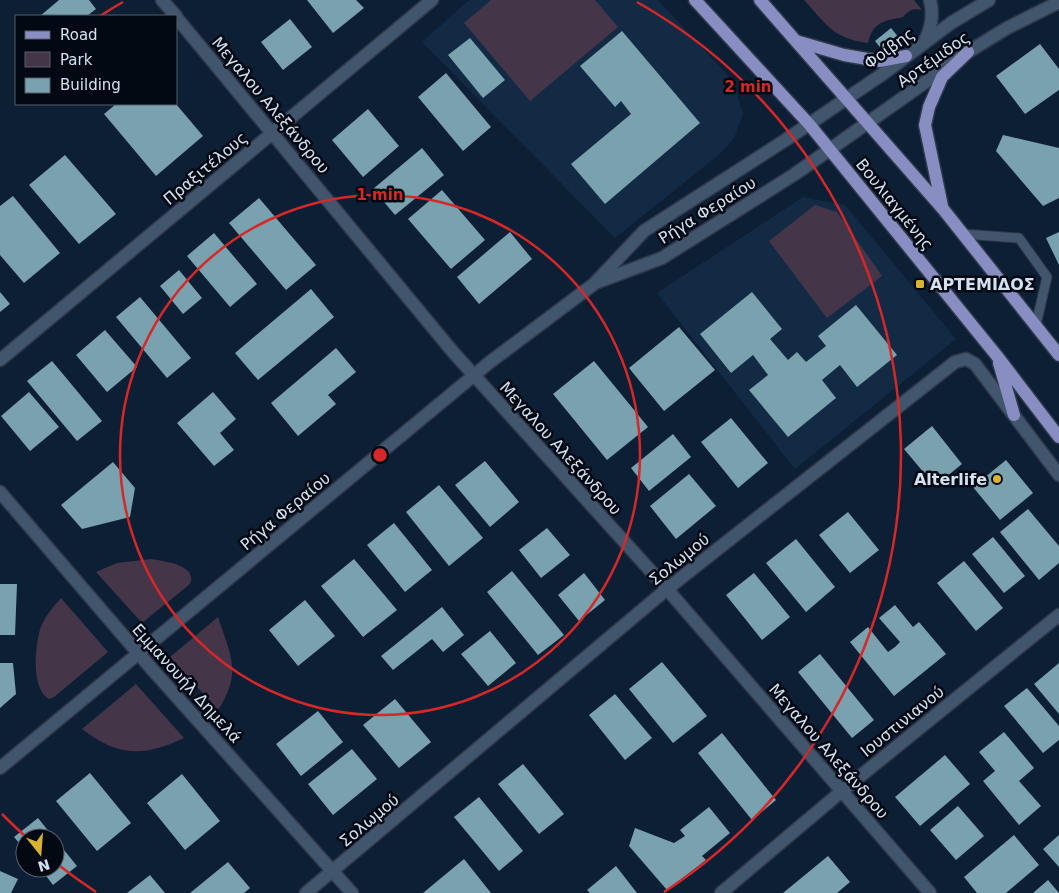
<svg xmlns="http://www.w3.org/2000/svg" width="1059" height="893" font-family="'DejaVu Sans',sans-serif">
<rect width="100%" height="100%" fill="#0d1f34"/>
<path fill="#132a44" d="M469 0H658L734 82 743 115 733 140 716 157 615 238 422 42Z
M803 197 845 205 956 339 795 469 657 293Z"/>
<path fill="#443548" d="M491 0H595L618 27 530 101 464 23Z
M804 0H914L922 10C913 8 909 10 903 17 885 21 873 21 868 43 832 38 827 25 804 0Z
M815 205 837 212 882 276 827 318 769 241Z
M151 559C164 561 198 565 190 584L142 623 96 572 117 563Z
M61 598 108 652 54 697 49 699C30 689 35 641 42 624 47 614 54 606 61 598Z
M218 617C231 656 242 673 218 710L170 657Z
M136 684 184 738C144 757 118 757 82 729Z"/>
<path fill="#79a1ae" d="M59 0H89L96 9 87 16H40Z
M307 0H356L364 8 333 33Z
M290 19 312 47 283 70 261 42Z
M891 28 900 39 884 52 875 41Z
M622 31 700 123 605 204 571 164 631 114 621 101 615 107 580 66Z
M470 38 505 80 483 98 448 55Z
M1040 44 1059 69V90L1025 114 996 76Z
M446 73 491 127 463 151 418 97Z
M116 104H176L203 136 156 176 104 114Z
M368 109 399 146 363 177 332 140Z
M1003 135 1059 148V198L1043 206 996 151Z
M422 148 444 175 395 215 373 189Z
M65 155 116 214 79 244 29 185Z
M442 190 485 240 451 269 408 219Z
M13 196 60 253 24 283 0 255V206Z
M259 198 316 265 286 290 229 223Z
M510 232 532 259 479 304 457 277Z
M1059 232V265L1046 238Z
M214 233 257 284 230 307 187 256Z
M179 270 202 298 183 314 160 286Z
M311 289 334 317 258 380 235 353Z
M0 292 10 304 0 312Z
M752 292 782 329 770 339 788 360 797 352 806 362 826 346 818 336 856 305 897 355 857 387 840 365 822 380 836 398 788 437 749 390 768 375 753 355 731 373 700 334Z
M140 297 191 358 167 378 116 317Z
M679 327 715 370 664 411 629 368Z
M105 330 137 367 107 392 76 355Z
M336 348 356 372 328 395 336 404 298 436 271 403Z
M52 361 102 421 77 441 27 381Z
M594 361 648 427 607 460 553 394Z
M29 392 59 427 30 451 1 416Z
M213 392 236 419 220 433 234 450 214 466 177 423Z
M731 418 768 463 738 488 701 442Z
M932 426 962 464 935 486 904 449Z
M673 434 691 457 649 491 631 468Z
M1006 460 1033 493 1000 520 973 487Z
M485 461 519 502 490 527 455 485Z
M113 462 135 488 130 517 82 529 61 505Z
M689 474 716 506 676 539 650 506Z
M439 485 483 538 449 566 406 512Z
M1028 509 1059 546V563L1039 580 1000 532Z
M848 512 879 550 850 573 819 535Z
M394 523 432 570 405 592 367 545Z
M547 528 570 555 541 578 519 550Z
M993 537 1025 576 1004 593 972 554Z
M796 539 835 587 806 612 766 563Z
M354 559 397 610 363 637 321 586Z
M964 561 1003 608 976 631 937 583Z
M512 571 564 635 538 655 487 592Z
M584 573 605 600 579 621 558 595Z
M754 573 790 617 762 640 726 595Z
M0 584H17L15 635H0Z
M305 600 335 636 298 666 269 630Z
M895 605 913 627 919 622 946 654 894 696 850 642 868 627 888 652 895 647 900 642 879 618Z
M442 607 464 635 443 652 432 639 393 670 381 656Z
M490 631 516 663 488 686 461 654Z
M820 654 874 720 852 738 798 672Z
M662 662 707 716 673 743 629 689Z
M0 663H13L16 694 0 708Z
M1059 663V714L1034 684Z
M1027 688 1059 726V740L1043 753 1004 706Z
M615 694 652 738 625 760 589 715Z
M395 699 431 742 399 768 363 725Z
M318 711 343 742 301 776 276 744Z
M1004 732 1034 768 1019 781 1041 806 1019 825 983 781 995 771 979 752Z
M722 733 776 800 752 820 698 753Z
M352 749 377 779 333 815 308 784Z
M945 755 970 784 920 826 895 797Z
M523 764 564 814 539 834 498 784Z
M90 773 131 823 97 851 56 801Z
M182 774 220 821 185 850 147 803Z
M479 797 523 851 499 871 454 817Z
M958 806 984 836 956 860 930 830Z
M709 807 730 833 702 856 706 860 667 890 629 846 635 828 674 843 685 836 680 830Z
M38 818 54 838H25V850L14 837Z
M1014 835 1039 865 1006 893H977L964 877Z
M1059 835V867L1043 849Z
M55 839 77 866 53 885 40 868H55Z
M828 856 850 882 837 893H783Z
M464 859 491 893H423Z
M228 862 250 888 244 893H190Z
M616 866 637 893H590L587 890Z
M0 871 18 879 11 893H0Z
M150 875 165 893H127Z
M1048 880 1059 893H1033Z"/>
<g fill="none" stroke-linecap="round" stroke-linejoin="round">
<g stroke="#2f384a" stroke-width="11">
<path id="service" d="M963 234 1019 238 1047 277 1036 325"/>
</g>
<g stroke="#2f384a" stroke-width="15">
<path id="minor" d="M162 0 176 16
M176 17 453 352 667 589 930 893
M924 43C931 28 934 16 930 0
M0 360 432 0
M0 492 151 668 352 893
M306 893 667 589 955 362 966 359 975 364 1059 475
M721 893 842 791 1059 615"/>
</g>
<g stroke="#2f384a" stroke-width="15">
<path id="tertiary" d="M598 282 662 258 795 174 968 52 1007 28 1059 2
M0 768 490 362 594 284 644 231 787 139 887 71 951 23 989 0"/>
</g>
<g stroke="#2f384a" stroke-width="15">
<path id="primary" d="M695 0 809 124 997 356 1059 437
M760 0 943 209 1059 355
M796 41 844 55 879 61 906 56
M942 206 925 125 929 107 942 77 968 52
M999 363 1014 415"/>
</g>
<use href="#service" stroke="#41556d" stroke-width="9"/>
<use href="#minor" stroke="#41556d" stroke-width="12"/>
<use href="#tertiary" stroke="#41556d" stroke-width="12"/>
<use href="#primary" stroke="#888ec1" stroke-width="12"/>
</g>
<g fill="none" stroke="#d62828" stroke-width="2.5">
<circle cx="380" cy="455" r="260"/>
<path d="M96 892A521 521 0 0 1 56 863M25 836A521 521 0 0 1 2 814M100 16A521 521 0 0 1 123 2M637 2A521 521 0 0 1 664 892"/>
</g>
<g fill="#dab333" stroke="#030912" stroke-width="2">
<rect x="915" y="279" width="10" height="10" rx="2.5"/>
<circle cx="997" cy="479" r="5"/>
</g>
<g text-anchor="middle" stroke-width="5" stroke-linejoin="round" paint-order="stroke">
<g font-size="16" fill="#d5e1f0" stroke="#030912">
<text transform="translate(889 48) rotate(-36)" y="6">Φοίβης</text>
<text transform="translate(933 59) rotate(-35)" y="6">Αρτέμιδος</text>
<text transform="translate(271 105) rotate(50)" y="6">Μεγαλου Αλεξάνδρου</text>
<text transform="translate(205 168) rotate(-40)" y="6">Πραξιτέλους</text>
<text transform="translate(895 204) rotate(51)" y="6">Βουλιαγμένης</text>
<text transform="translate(707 210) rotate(-32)" y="6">Ρήγα Φεραίου</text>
<text transform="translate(561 448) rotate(48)" y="6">Μεγαλου Αλεξάνδρου</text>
<text transform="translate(285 511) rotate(-40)" y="6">Ρήγα Φεραίου</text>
<text transform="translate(679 559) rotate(-39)" y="6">Σολωμού</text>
<text transform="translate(187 683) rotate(48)" y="6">Εμμανουήλ Δημελά</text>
<text transform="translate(902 721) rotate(-39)" y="6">Ιουστινιανού</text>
<text transform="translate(829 751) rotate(49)" y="6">Μεγαλου Αλεξάνδρου</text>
<text transform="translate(369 820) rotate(-40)" y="6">Σολωμού</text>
</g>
<g font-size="16" font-weight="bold" fill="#d5e1f0" stroke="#030912" text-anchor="start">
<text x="930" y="290">ΑΡΤΕΜΙΔΟΣ</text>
<text x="987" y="485" text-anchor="end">Alterlife</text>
</g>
</g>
<circle cx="380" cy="455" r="8" fill="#d62828" stroke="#030912" stroke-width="2.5"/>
<g font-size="15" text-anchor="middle" font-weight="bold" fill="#d62828" stroke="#030912" stroke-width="5" stroke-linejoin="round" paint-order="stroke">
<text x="748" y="92">2 min</text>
<text x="380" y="200">1 min</text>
</g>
<rect x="15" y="15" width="162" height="90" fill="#030912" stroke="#575f6b"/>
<rect x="25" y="31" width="25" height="8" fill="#888ec1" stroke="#575f6b"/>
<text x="60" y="40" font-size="15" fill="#d5e1f0">Road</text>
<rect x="25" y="52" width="25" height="15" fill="#443548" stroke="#575f6b"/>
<text x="60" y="65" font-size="15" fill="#d5e1f0">Park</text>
<rect x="25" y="78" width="25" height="15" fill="#79a1ae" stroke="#575f6b"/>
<text x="60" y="90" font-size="15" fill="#d5e1f0">Building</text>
<g transform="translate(40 853) rotate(163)"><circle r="24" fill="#030912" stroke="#575f6b"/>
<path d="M0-4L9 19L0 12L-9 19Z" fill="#dab333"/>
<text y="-8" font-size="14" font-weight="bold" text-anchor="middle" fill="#d5e1f0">N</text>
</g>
</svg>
